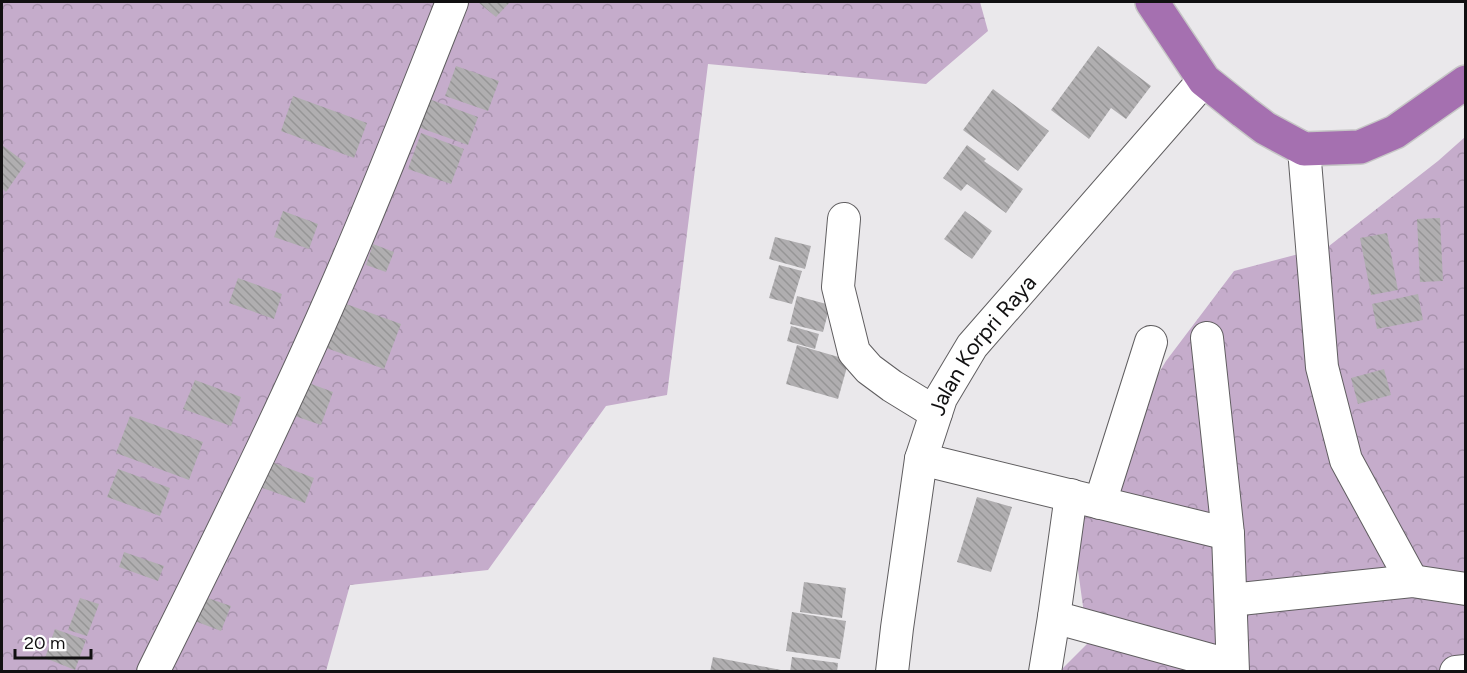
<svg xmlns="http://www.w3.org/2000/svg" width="1467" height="673" font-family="Figtree,sans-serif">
<defs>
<pattern id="forest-crowns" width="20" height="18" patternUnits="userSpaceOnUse" patternTransform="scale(1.5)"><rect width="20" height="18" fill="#c5accb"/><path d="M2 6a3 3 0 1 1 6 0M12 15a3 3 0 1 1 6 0" fill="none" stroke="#a893ad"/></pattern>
<pattern id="building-back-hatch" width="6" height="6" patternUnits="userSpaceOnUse" patternTransform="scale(1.5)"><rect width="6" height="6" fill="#b0aeb0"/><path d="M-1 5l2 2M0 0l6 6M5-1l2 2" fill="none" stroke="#969596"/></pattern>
</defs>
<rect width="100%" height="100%" fill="#eae8eb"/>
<path fill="url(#forest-crowns)" d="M2 2H980L988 31 926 84 708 64 667 395 606 406 488 570 350 585 326 671 2 672Z
M1465 137V671L1059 672 1088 643 1071 519 1166 361 1234 271 1329 246 1438 161Z"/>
<path fill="url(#building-back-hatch)" d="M478 2H510L496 17Z
M1098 46 1151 86 1126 119 1111 108 1089 139 1051 110Z
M456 66 499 81 488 111 445 96Z
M993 89 1049 131 1018 171 963 130Z
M293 96 367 123 354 158 281 131Z
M429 99 478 117 468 145 418 127Z
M421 133 464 149 451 184 408 169Z
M2 145 26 163 6 192 2 188Z
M967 145 986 159 984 161 1023 189 1006 213 967 184 961 191 943 178Z
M283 211 318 224 309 249 274 237Z
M965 211 992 231 972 259 944 239Z
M1440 218 1443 281 1420 282 1417 219Z
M1387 233 1398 290 1371 295 1360 238Z
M775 237 811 246 805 269 769 259Z
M373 244 394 252 386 272 366 265Z
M779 265 802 271 792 304 769 298Z
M238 278 282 294 274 319 229 303Z
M1418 294 1423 320 1377 329 1372 304Z
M797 296 830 305 823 332 790 324Z
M338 301 401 324 384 369 321 346Z
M791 326 819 334 815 349 787 341Z
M797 345 849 360 838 399 786 384Z
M1384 369 1391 395 1358 404 1351 378Z
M298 379 333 392 321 425 286 413Z
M195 380 241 397 231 426 183 409Z
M130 416 203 442 189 480 116 453Z
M264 459 314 478 305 503 254 485Z
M118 469 170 488 160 516 107 497Z
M977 497 1012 507 991 572 957 562Z
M124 552 164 566 158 581 119 567Z
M804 582 846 588 842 618 800 612Z
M196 594 231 606 221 631 187 618Z
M80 598 99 604 87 636 68 630Z
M792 612 846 621 840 659 786 651Z
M55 629 86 640 75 670 45 658Z
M713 657 781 670V672H710Z
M792 657 838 663 837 672H790Z"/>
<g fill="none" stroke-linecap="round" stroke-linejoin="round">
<g stroke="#605e60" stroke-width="34">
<g id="street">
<path d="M1304 149 1322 367 1346 460 1412 581"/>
<path d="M844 219 838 287 854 352 869 369 892 386 936 413"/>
<path d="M1207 338 1228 534 1233 672"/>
<path d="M921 459 1228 534"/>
<path d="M1100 503 1151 342"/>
<path d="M1231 600 1412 581 1466 589"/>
<path d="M1054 617 1232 666"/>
<path d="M153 672C223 531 293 390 354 245 388 165 420 83 452 2"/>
<path id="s1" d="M892 672 897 628 921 459 941 398 972 346 1204 80"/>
<path d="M1045 672 1054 617 1071 495"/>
<path d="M1456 672 1466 671"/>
</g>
</g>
<g stroke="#c6c6c6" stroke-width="36">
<path id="highway" d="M1152 2 1204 80 1244 112 1265 128 1304 149 1360 147 1395 132 1466 82"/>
</g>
<use href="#street" stroke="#fff" stroke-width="32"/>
<use href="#highway" stroke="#a570b0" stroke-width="33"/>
</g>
<g text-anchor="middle" stroke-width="4.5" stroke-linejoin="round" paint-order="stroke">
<g font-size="22" fill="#111011" stroke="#fff">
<text dy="8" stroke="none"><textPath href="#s1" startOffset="346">Jalan Korpri Raya</textPath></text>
</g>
</g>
<rect width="1467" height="673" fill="none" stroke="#111011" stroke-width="6"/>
<path d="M15 649v9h76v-9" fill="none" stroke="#111011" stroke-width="3"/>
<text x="24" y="649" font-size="18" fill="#111011" stroke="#ffffff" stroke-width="4.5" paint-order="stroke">20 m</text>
</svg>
